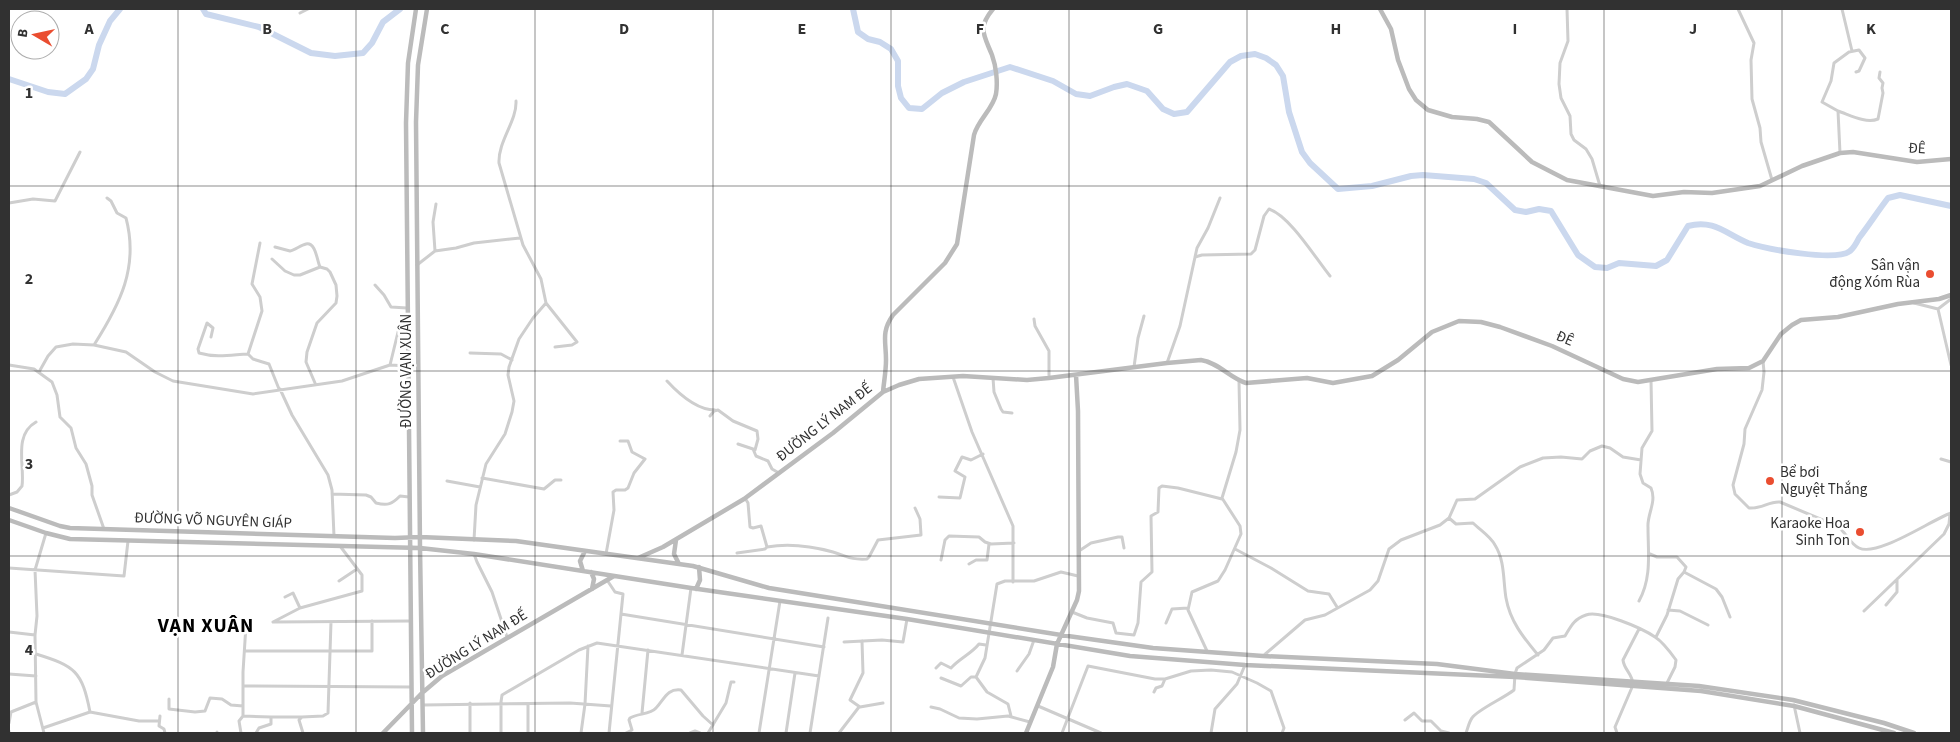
<svg xmlns="http://www.w3.org/2000/svg" width="1960" height="742" font-family="'Source Sans 3',sans-serif">
<rect width="100%" height="100%" fill="#fff"/>
<g fill="none" stroke-linecap="round" stroke-linejoin="round">
<path stroke="#cbd8ee" stroke-width="6" d="M203 9 206 14 259 27 311 53 335 56 363 53 372 43 383 22 400 9
M853 9 858 32 868 39 880 42 891 49 898 61V86L901 98 909 108 922 109 942 93 964 82 1010 67 1053 81 1076 94 1090 96 1114 87 1127 84 1147 91 1163 109 1174 114 1187 112 1230 62 1241 56 1255 54 1266 58 1276 65 1283 76 1289 112 1302 152 1310 163 1338 189 1372 186 1411 176 1423 175 1474 179 1486 183 1515 210 1526 212 1539 209 1551 211 1578 255 1595 267 1607 268 1619 263 1656 266 1667 260 1688 226C1714 219 1726 234 1748 243 1766 249 1836 262 1850 251 1854 248 1857 242 1859 238 1869 225 1878 211 1888 198L1900 195 1951 206
M9 79 48 92 65 94 86 79 93 69 99 45 110 21 120 9"/>
<path stroke="#cecece" stroke-width="3" d="M1567 9 1568 41 1560 63 1559 84 1561 98 1570 116 1571 134 1574 140 1586 149 1592 159 1600 186
M1738 9 1754 43 1751 60 1752 99 1760 128 1761 142 1772 180
M1842 9 1852 51
M300 13 308 9
M1838 111 1822 102 1831 81 1834 63 1849 52 1859 50 1865 58 1859 71 1856 72
M1840 153 1838 111C1850 115 1866 124 1878 119L1883 93 1882 88 1883 83 1879 78 1880 72
M9 203 33 199 55 201 80 152
M260 243 252 284 260 297 262 311 248 354 253 359 269 364 279 389
M275 247 290 251C295 250 301 245 306 244 316 242 317 261 320 267
M435 251 433 222 436 204
M1195 257 1202 255 1251 254 1255 250 1264 216 1269 209C1290 216 1316 259 1330 276
M272 259 285 271 294 275H300L320 267 327 269 330 272 336 285 337 296 336 303 317 323 307 352 306 362 315 383
M417 265 435 251 456 248 474 243 520 238
M375 285 384 295 391 307 407 308
M546 303 577 342 572 345 555 347
M1914 303 1938 309 1951 299
M1938 309 1951 365
M1034 319 1035 326 1049 351V378
M211 337 213 328 207 323 198 349 199 353C217 358 230 355 248 354
M94 345C120 304 139 267 126 218L117 213 111 201 107 198
M470 353 501 354 512 360
M1763 361 1764 372 1762 390 1745 429 1744 444 1733 485 1735 494 1749 508C1762 509 1769 501 1780 502L1837 526C1846 532 1850 544 1859 548 1878 557 1931 520 1951 513
M1167 363 1180 326 1197 248 1208 228 1220 198
M9 365 34 369 52 382 57 395 60 417 71 428 76 448 86 464 92 486V495L104 529
M390 365 399 328
M1134 367 1138 338 1144 316
M39 372 48 356 56 347 73 344 94 345 126 352 155 372 173 381 253 394 342 381 390 365 408 366
M953 377 972 432 1013 526V582
M993 378 994 392 1001 409 1003 412 1012 413
M667 381C679 394 697 410 715 410
M280 389 292 415 328 475 332 490 334 536
M710 416 714 411 718 410 733 421 757 431 758 439 755 450
M738 444 753 449 756 456 768 461 772 469 779 473
M1941 459 1951 462
M482 478 544 489 555 480H561
M447 481 480 487
M332 494 366 495 371 497 376 503C388 506 392 504 400 496L409 497
M9 495 17 492 22 486C25 466 13 435 36 422
M939 497 960 498 965 477 955 471 962 457 971 460 983 454
M745 498 748 503 750 527 753 528 761 526 767 547
M1449 518 1456 524 1473 523C1480 530 1490 536 1495 545 1505 561 1503 580 1506 598 1510 621 1523 637 1538 655
M474 540 476 505 486 464 505 434 512 412 514 401 508 375 509 367 519 339 533 318 546 303 541 279 523 245 499 163C498 141 517 121 516 101
M1235 549 1271 568 1308 591 1329 594 1337 607
M1079 551 1091 543 1118 537H1122L1124 548
M737 553 765 549 767 547C790 543 811 546 833 552 847 556 850 560 867 559L869 557 878 540 921 535 920 519 915 508
M474 554 477 562 492 592 507 637
M606 554 614 510 613 492 616 490H625L628 488 634 473 645 459 632 452 628 441H620
M1650 554 1657 557H1677L1686 567 1684 572 1678 579 1667 615 1656 637
M941 560 945 540 949 536 979 537 985 542 991 544 1014 543
M969 564 976 560H987L989 544
M9 568 124 576 128 541
M1684 572 1716 589 1722 597 1730 617
M607 580 615 592 623 594 609 733
M339 581 357 569
M285 597 293 593 300 608
M1639 601C1652 577 1648 553 1648 527 1647 514 1657 502 1651 488L1643 483 1640 474 1642 448 1652 431 1651 380
M1886 605 1897 592V579
M1668 610 1680 611 1708 625
M1864 611 1944 534 1949 524 1950 514
M1072 612 1087 618 1113 623 1116 633 1134 635 1138 623 1141 582 1152 572 1151 516 1158 512 1159 488 1162 486 1178 488 1222 499
M621 614 824 647
M273 622 300 608 362 591V575L340 546
M274 622 410 621
M1166 623 1172 609 1188 608
M246 625 243 672V716L271 717V724L259 728 256 733
M9 632 35 635
M862 641 863 673 850 700 860 707 883 703
M844 642 882 640 903 642 907 619
M245 651H372V621
M1207 651 1188 610 1192 592 1218 581 1225 570 1241 534 1240 526 1222 498 1236 452 1240 430 1239 381
M36 654C75 666 82 671 90 712
M682 655 691 588
M1263 656 1305 620 1325 615 1370 590 1378 581 1389 549 1401 540 1440 525 1449 518 1457 500 1475 499 1520 467 1543 458 1561 457 1582 459 1590 451 1602 446 1610 448 1623 457 1641 460
M936 668 941 663 951 668C960 658 971 654 979 644L986 645
M1017 671 1029 654 1034 640
M9 674 36 676
M941 678 961 686 971 677H976
M243 686 411 687
M1154 692 1156 688 1162 686 1165 679
M169 699V709L195 712 205 711 210 698 222 699 231 705 243 706
M423 705 570 703 611 706
M1794 705 1800 733
M1038 706 1101 733
M931 707 940 709 959 718 977 719 1008 716 1030 722
M642 713 648 650
M160 716 159 726 164 729 165 733
M1011 716 1008 704 987 692 976 677 985 658 997 584 1005 581H1034L1061 572 1078 576
M271 717H302
M1405 720 1414 713 1422 721H1431L1441 731 1449 733
M9 723 11 712 36 702
M43 728 90 712 139 721H159
M9 731V733
M217 732V733
M44 733 36 702 35 635 37 616 35 570 46 533
M241 733 239 721 243 716
M303 733 299 720 302 717 323 716 328 713 331 622
M470 733V703
M501 733V702L502 695 579 650 597 643 819 676
M528 733V704
M581 733 585 704 588 646
M626 733 632 730 629 720 630 718C638 713 650 715 656 708 664 700 667 688 681 690L703 716 713 725
M690 733 695 731 700 733
M708 733 726 703 731 682H734
M759 733 780 601
M786 733 795 673
M810 733 828 618
M839 733 859 707
M1062 733 1088 666 1155 679H1165L1191 671 1211 670 1232 672 1257 683 1271 691 1284 728 1282 733
M1211 733 1215 709 1237 684 1245 665
M1466 733C1468 728 1469 722 1472 718 1477 710 1504 698 1514 690L1515 674 1517 668 1544 650 1553 638 1565 636C1571 626 1574 619 1586 615 1600 610 1642 628 1655 637 1663 642 1671 653 1676 660L1675 667 1667 683
M1617 733 1615 727 1633 685C1633 674 1624 670 1623 660L1639 629"/>
<path stroke="#bbb" stroke-width="4.5" d="M1380 9 1391 29 1398 60 1409 89 1416 100 1428 110 1452 117 1477 119 1489 122 1532 162 1567 180 1653 196 1684 192 1712 193 1760 186 1802 166 1840 153 1853 152 1917 162 1951 159
M883 392C884 381 886 371 886 360 886 341 881 332 893 315L945 263 957 244 974 135C978 120 993 109 996 94 998 82 996 66 992 55 984 35 977 28 993 9
M9 508 60 526 70 528 395 538 420 537 516 541 693 566 769 588 1061 635 1153 648 1263 656 1437 664 1515 674 1699 686 1793 700 1884 723 1914 733
M9 520 46 533 70 539 420 548 474 554 691 588 907 619 1130 656 1245 665 1515 677 1701 691 1794 706 1894 733
M676 540 674 554 679 564
M638 558 663 547 744 499 833 433 883 392 899 385 919 379 963 376 1027 380 1049 378 1167 363 1201 360C1219 363 1230 378 1246 383L1307 378 1333 383 1372 376 1398 360 1432 332 1459 321 1481 322 1500 327 1552 346 1623 379 1638 382 1717 369 1749 368 1763 361 1781 334 1792 325 1801 320 1838 317 1898 304 1939 299 1951 295
M583 571 580 561 585 551
M591 572 594 579 592 589
M696 589 700 580 699 567
M383 733 422 693 442 676 614 576
M412 733 406 123 408 63 416 9
M423 733 420 548 416 122 418 65 427 9
M1026 733 1053 667 1057 644 1077 600 1079 591 1078 411 1076 375"/>
</g>
<path fill="none" stroke="#313131" stroke-width="1" stroke-opacity="0.55" d="M178 9V733M356 9V733M535 9V733M713 9V733M891 9V733M1069 9V733M1247 9V733M1425 9V733M1604 9V733M1782 9V733M9 186H1951M9 371H1951M9 556H1951"/>
<g fill="#ea4d30" stroke="#fff" stroke-width="2">
<circle cx="1930" cy="274" r="5"/>
<circle cx="1770" cy="481" r="5"/>
<circle cx="1860" cy="532" r="5"/>
</g>
<g text-anchor="middle" stroke-width="5" stroke-linejoin="round" paint-order="stroke">
<g font-size="15" fill="#313131" stroke="#fff">
<text transform="translate(1917 148) rotate(3)" y="5">ĐÊ</text>
<text transform="translate(1565 338) rotate(23)" y="5">ĐÊ</text>
<text transform="translate(406 371) rotate(-90)" y="5">ĐƯỜNG VẠN XUÂN</text>
<text transform="translate(824 422) rotate(-38)" y="5">ĐƯỜNG LÝ NAM ĐẾ</text>
<text transform="translate(213 520) rotate(2)" y="5">ĐƯỜNG VÕ NGUYÊN GIÁP</text>
<text transform="translate(476 644) rotate(-32)" y="5">ĐƯỜNG LÝ NAM ĐẾ</text>
</g>
<g font-size="15" fill="#313131" stroke="#fff" text-anchor="end">
<text x="1920" y="270">Sân vận<tspan x="1920" dy="17">động Xóm Rùa</tspan></text>
<text x="1780" y="477" text-anchor="start">Bể bơi<tspan x="1780" dy="17">Nguyệt Thắng</tspan></text>
<text x="1850" y="528">Karaoke Hoa<tspan x="1850" dy="17">Sinh Ton</tspan></text>
</g>
<g font-size="20" font-weight="bold" letter-spacing="1" fill="#000" stroke="#fff">
<text x="206" y="632">VẠN XUÂN</text>
</g>
</g>
<g font-size="16" text-anchor="middle" font-weight="bold" fill="#313131" stroke="#fff" stroke-width="5" stroke-linejoin="round" paint-order="stroke">
<text x="89" y="34">A</text>
<text x="267" y="34">B</text>
<text x="445" y="34">C</text>
<text x="624" y="34">D</text>
<text x="802" y="34">E</text>
<text x="980" y="34">F</text>
<text x="1158" y="34">G</text>
<text x="1336" y="34">H</text>
<text x="1515" y="34">I</text>
<text x="1693" y="34">J</text>
<text x="1871" y="34">K</text>
<text x="29" y="98">1</text>
<text x="29" y="284">2</text>
<text x="29" y="469">3</text>
<text x="29" y="655">4</text>
</g>
<rect width="1960" height="742" fill="none" stroke="#313131" stroke-width="20"/>
<g transform="translate(35 35) rotate(279)"><circle r="24" fill="#ffffff" stroke="#adadad"/>
<path d="M0-4L9 19L0 12L-9 19Z" fill="#ea4d30"/>
<text y="-8" font-size="14" font-weight="bold" text-anchor="middle" fill="#313131">B</text>
</g>
</svg>
